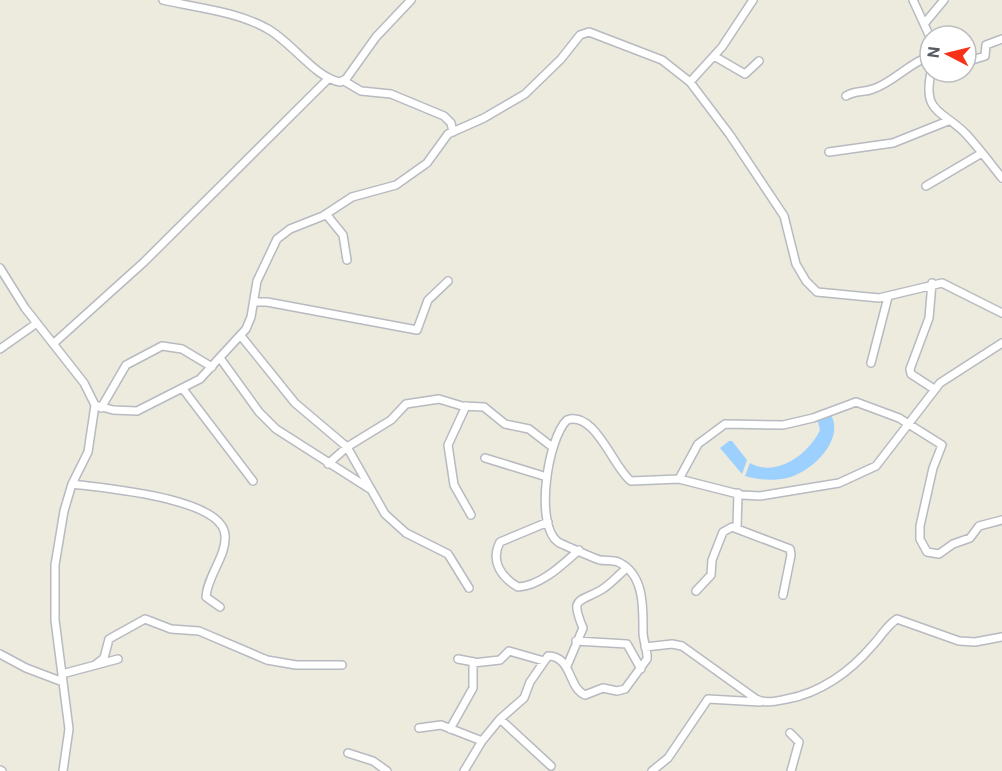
<svg xmlns="http://www.w3.org/2000/svg" width="1002" height="771" font-family="Roboto,sans-serif">
<rect width="100%" height="100%" fill="#edeade"/>
<path fill="#9cd1ff" d="M831 415C845 440 811 473 787 478 774 481 758 480 745 476L750 463C776 478 809 454 820 430L818 421Z
M729 441H732L747 460 742 474 720 448Z"/>
<g fill="none" stroke-linecap="round" stroke-linejoin="round">
<g stroke="#b7bac0" stroke-width="10">
<path id="minor" d="M163 0C197 8 235 11 266 28 290 40 315 78 340 82L346 79 376 37 411 0
M913 0 930 37
M924 24 944 0
M714 56 745 74 759 61
M966 62 985 56 986 45 1002 39
M931 72C922 114 943 110 966 134 979 148 990 163 1002 178
M344 81 361 91 391 94 444 116 451 123 453 132
M690 82 722 47 753 0
M846 96C856 90 863 93 873 89 894 82 909 63 930 56
M829 152 893 143 948 121
M926 186 982 153
M326 214 343 235 347 260
M0 268 25 308 84 383 95 405 88 452 72 484 64 511 55 565V620L69 729 63 771
M932 283 929 318 910 369 911 374 934 389
M255 302H267L417 330 428 300 448 281
M241 336 295 403 347 447 385 514 406 533 448 554 469 588
M53 344 144 262 329 78
M0 349 37 323
M220 358 259 412 276 429 370 489
M871 363 888 297
M183 389 253 481
M95 405 113 410 137 411 200 379 246 329 251 317 257 281 277 239 290 229 323 216 352 197 396 185 427 163 448 134 484 118 525 94 561 59 580 35 589 32 662 60 690 82 730 135 784 216 796 264 806 281 817 292 879 298 942 283 1002 313
M466 406 448 445 454 485 471 515
M101 408 126 365 162 346 182 349 212 367
M485 458 547 477
M328 464 347 447 391 420 406 404 439 399 462 406 484 407 505 424 529 429 551 446
M679 479 698 444 725 424 783 425 813 418 856 402 899 418 942 445 933 468 920 526V539L927 552 939 554 953 544 970 538 979 526 1002 520
M72 484C101 488 222 497 225 535 227 556 207 576 206 597L220 607
M548 522 500 542C490 561 501 577 518 587 541 586 563 564 579 550
M737 528 738 493
M696 591 711 575 712 560 723 532 732 527 790 549 791 555 783 595
M576 641 627 644 641 669
M645 647 672 644 682 646 756 699C766 704 776 701 787 699 820 693 850 672 872 646 881 637 886 626 897 619L959 641 975 642 1002 637
M0 654 26 668 63 682
M458 659 474 662
M95 665 104 658 109 639 145 619 171 629 199 631 267 660 296 665H342
M567 666 583 628C570 597 578 603 601 590 610 585 618 575 627 568
M62 674 118 659
M500 719 551 766
M419 728 441 725 482 741
M450 729 473 688V663L500 660 509 651 544 661
M790 733 799 742 791 771
M348 753 373 761 387 771
M0 770 2 771
M464 771 482 741 500 719 524 698 530 682 548 656C572 656 568 688 585 695L603 688 617 691 625 689 647 659C648 651 643 641 643 632 643 609 645 574 618 562 613 560 606 561 600 560 596 559 561 544 558 542 534 524 548 438 567 420 595 410 614 469 631 481L679 479 742 495 760 496 839 483 876 466 940 383 1002 343
M652 771 668 758 708 699 760 702"/>
</g>
<use href="#minor" stroke="#fff" stroke-width="7"/>
</g>
<g transform="translate(948 54) rotate(277)"><circle r="28" fill="#ffffff" stroke="#bcbec0" stroke-width="1.5"/>
<path d="M0-4.5L10 22L0 15L-10 22Z" fill="#f83219"/>
<text y="-9" font-size="16" font-weight="bold" text-anchor="middle" fill="#585c62">N</text>
</g>
</svg>
